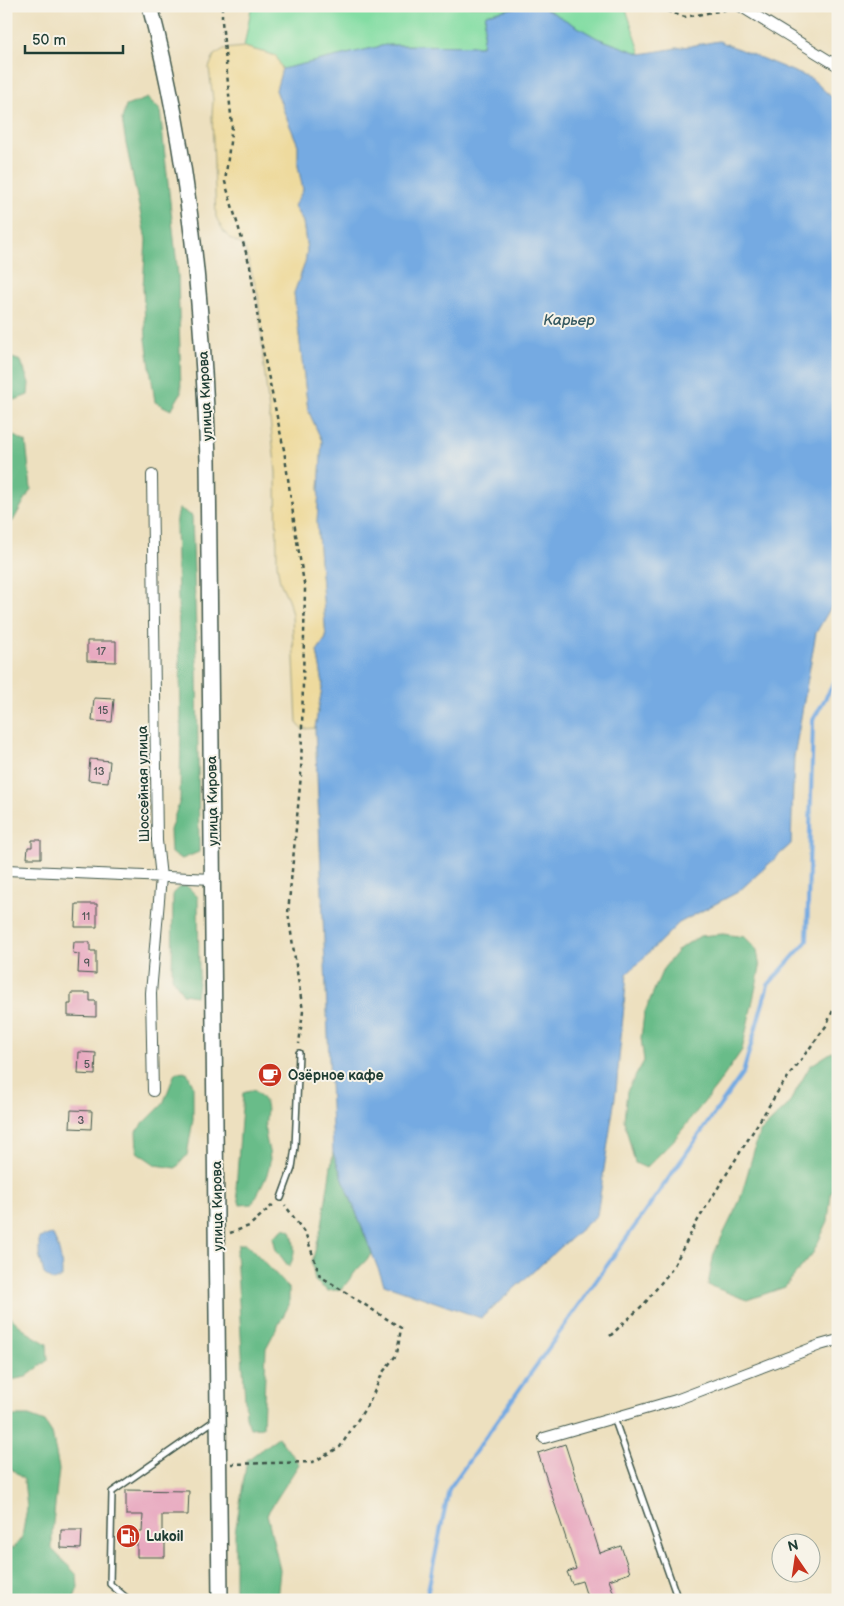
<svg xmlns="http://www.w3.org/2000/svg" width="844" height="1606" font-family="'Balsamiq Sans',sans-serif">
<rect width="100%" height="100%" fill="#f7f3e8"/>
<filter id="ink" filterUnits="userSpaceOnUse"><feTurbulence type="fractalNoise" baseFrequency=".02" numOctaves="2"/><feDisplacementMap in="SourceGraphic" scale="10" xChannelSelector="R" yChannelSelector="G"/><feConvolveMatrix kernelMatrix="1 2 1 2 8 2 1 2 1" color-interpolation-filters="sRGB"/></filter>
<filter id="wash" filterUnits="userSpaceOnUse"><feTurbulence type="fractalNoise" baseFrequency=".0096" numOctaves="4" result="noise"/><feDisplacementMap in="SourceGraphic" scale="20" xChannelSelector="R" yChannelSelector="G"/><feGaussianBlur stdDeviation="1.12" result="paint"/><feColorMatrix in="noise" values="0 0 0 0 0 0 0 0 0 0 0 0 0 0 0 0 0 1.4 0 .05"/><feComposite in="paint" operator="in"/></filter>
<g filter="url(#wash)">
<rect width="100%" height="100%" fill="#ede0bf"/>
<path fill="#82dda3" stroke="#508d6c" d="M253 6H523L486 14 482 46 386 45 282 69 274 55 244 47 251 9Z
M541 6H625L641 54 597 38Z"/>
<path fill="#69bc89" stroke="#447c5e" d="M148 98 160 110 178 275 181 393 171 410 155 402 146 339 143 287 146 240 126 144 122 119 126 106Z
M6 356 21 361 29 383 28 395 15 400 6 398Z
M6 432 26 442 31 489 13 521 6 525Z
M179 508 192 516 197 660 199 852 182 859 171 853 170 830 180 800 181 713 176 525Z
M187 886 198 897 199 976 196 996 183 994 172 977 173 894 180 887Z
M723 934 745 937 757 950 760 968 742 1050 717 1086 673 1141 646 1168 635 1163 624 1120 627 1091 644 1061 641 1038 644 1014 663 969 679 949 700 936Z
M838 1048V1187L831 1193 828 1221 813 1253 785 1287 747 1300 708 1285 714 1253 740 1200 759 1133 788 1105 810 1066Z
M187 1072 193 1085V1120L187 1155 176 1168 156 1165 137 1152 136 1131 163 1104 175 1073Z
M254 1090C272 1105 266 1109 265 1129 265 1139 270 1150 270 1160 270 1174 258 1193 252 1204L240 1205 236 1189 243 1093Z
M333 1153 372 1254 356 1271 342 1289 328 1291 315 1281 312 1262 322 1225Z
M285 1228 291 1231C295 1244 296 1255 289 1267L276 1250 273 1237Z
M239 1244H247L289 1288V1305L266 1348 263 1427 250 1428 246 1417 236 1253Z
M6 1316H9L27 1332 47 1344 48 1360 26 1377 6 1381Z
M6 1416H29L45 1422 52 1433 59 1469 52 1532V1549L77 1575 78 1588 73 1600H6V1548H14L22 1537 27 1508 24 1480 6 1464Z
M278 1437 299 1464 267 1514 280 1570 277 1600H235V1533L247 1460Z"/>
<path fill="#eeda9e" stroke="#868c69" d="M244 47 276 56 282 69 276 90 285 114 298 145V166L303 190 294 206 303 222 307 250 305 263 294 293 308 410 322 441 317 522 326 638 317 651 323 683 315 728 302 729 297 723 292 615 288 599 280 582 277 564 276 472 264 367 258 295 244 246 231 239 224 232 216 217 212 116 213 100 209 68 214 55 224 49Z"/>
<path fill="#75aae2" stroke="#4a748b" d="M523 6H541L597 38 641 54 719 41 812 79 838 103V595L816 633 794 757 791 844 738 892 679 923 627 974 616 1091 597 1215 481 1318 384 1284 333 1153 315 728 323 683 317 651 326 638 317 522 322 441 308 410 294 293 305 263 307 250 303 222 294 206 303 190 298 166V145L285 114 276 90 282 69 386 45 482 46 486 14Z
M52 1234C60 1248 62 1261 62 1277L53 1281 44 1274 39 1254V1238Z"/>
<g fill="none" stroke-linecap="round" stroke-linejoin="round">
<path stroke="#75aae2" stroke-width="4" d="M426 1600 449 1489 743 1073 768 985 807 941 813 720 838 676"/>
</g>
<g id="blocks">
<path fill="#e8a9c0" d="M87 641H116V662L87 661Z
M94 698 114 699 112 722 92 721Z
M90 759 110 761 108 782 88 780Z
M32 840H41V858H27L28 847H32Z
M76 904H97V927H75Z
M74 942H90V951H96V974L78 973 79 954 73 953Z
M71 993H90V1001H96V1017L68 1016V1004H71Z
M79 1052 96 1053 95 1075 78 1074Z
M275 1067V1083H265V1068Z
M71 1110 92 1111 91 1129 70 1128Z
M565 1444 600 1553 621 1546 630 1573 609 1580 616 1600H588L582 1581 572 1584 567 1572 576 1569 538 1453Z
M126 1490 189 1491 188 1515H162V1532H165V1557H137V1532H142L143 1515H126Z
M61 1530H82L81 1549 61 1548Z"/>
</g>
</g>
<g filter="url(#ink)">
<use href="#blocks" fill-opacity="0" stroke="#3e5549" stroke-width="1"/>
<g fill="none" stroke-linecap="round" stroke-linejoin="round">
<g stroke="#3e5549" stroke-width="8">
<path id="lane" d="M281 1198 292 1168 295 1147 299 1053
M614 1418 678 1600
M129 1600 110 1584 112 1492 215 1420"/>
</g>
<g stroke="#3e5549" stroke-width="12">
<path id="street" d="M740 6 838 66
M152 475 157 841 161 877 151 993 153 1091
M6 870 213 879
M544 1438 676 1400 820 1345 838 1340"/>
</g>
<g stroke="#3e5549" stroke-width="18">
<path id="secondary" d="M150 6C189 155 203 307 208 460L220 1600"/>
</g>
<path stroke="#3e5549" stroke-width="2.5" stroke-dasharray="4 4" stroke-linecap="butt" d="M222 6V21L232 126 225 182 250 266 262 346 284 450 296 535 305 589 301 775 288 913 303 1011 299 1044
M652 6 685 17 730 9
M230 1233 249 1226 275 1203
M610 1336 645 1303 672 1269 698 1220 780 1088 826 1026 838 999
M231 1464 313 1462 340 1447 370 1401 383 1372 397 1354 401 1328 320 1276 306 1235 285 1205"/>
<use href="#lane" stroke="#fff" stroke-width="5"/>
<use href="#street" stroke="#fff" stroke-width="10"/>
<use href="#secondary" stroke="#fff" stroke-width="15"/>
</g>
</g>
<defs>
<g id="cafe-disc" transform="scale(1.25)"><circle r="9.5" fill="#c8321e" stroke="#f7f3e8"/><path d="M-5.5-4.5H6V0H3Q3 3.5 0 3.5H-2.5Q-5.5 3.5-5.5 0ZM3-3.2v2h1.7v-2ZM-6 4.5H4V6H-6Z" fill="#fff"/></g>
<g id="fuel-disc" transform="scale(1.25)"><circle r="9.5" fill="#c8321e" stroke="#f7f3e8"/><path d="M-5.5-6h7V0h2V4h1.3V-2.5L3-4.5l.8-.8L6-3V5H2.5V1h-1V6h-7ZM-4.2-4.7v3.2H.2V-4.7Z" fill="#fff"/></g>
</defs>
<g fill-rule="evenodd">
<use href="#cafe-disc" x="270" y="1075"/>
<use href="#fuel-disc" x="128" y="1536"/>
</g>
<g text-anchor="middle" stroke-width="4" stroke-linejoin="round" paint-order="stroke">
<g font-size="11" fill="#515857">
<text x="101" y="655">17</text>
<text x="103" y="714">15</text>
<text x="99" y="775">13</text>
<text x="86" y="920">11</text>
<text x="87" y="967">9</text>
<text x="87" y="1068">5</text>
<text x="81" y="1124">3</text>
</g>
<g font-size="14" fill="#1f3d34" stroke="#f7f3e8">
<text transform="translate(205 396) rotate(-93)" y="5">улица Кирова</text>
<text transform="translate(143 784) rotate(-91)" y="5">Шоссейная улица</text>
<text transform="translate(212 801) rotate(-91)" y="5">улица Кирова</text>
<text transform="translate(217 1206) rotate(-91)" y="5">улица Кирова</text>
</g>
<g font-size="14" font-weight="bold" fill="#1f3d34" stroke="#f7f3e8" text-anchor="start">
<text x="288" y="1080">Озёрное кафе</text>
<text x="146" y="1541">Lukoil</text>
</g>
<g font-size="15" font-style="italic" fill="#345860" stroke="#f7f3e8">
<text x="569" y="325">Карьер</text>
</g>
</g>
<rect width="844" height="1606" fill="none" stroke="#f7f3e8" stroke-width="25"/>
<g transform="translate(796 1558) rotate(347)"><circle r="24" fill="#f7f3e8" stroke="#a1aaa0"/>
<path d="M0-4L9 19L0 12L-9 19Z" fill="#c8321e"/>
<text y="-8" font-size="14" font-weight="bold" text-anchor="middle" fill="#1f3d34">N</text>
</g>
<path d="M25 45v8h98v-8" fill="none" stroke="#1f3d34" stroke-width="2.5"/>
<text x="32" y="45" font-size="15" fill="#1f3d34" stroke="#f7f3e8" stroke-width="4" paint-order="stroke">50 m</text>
</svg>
